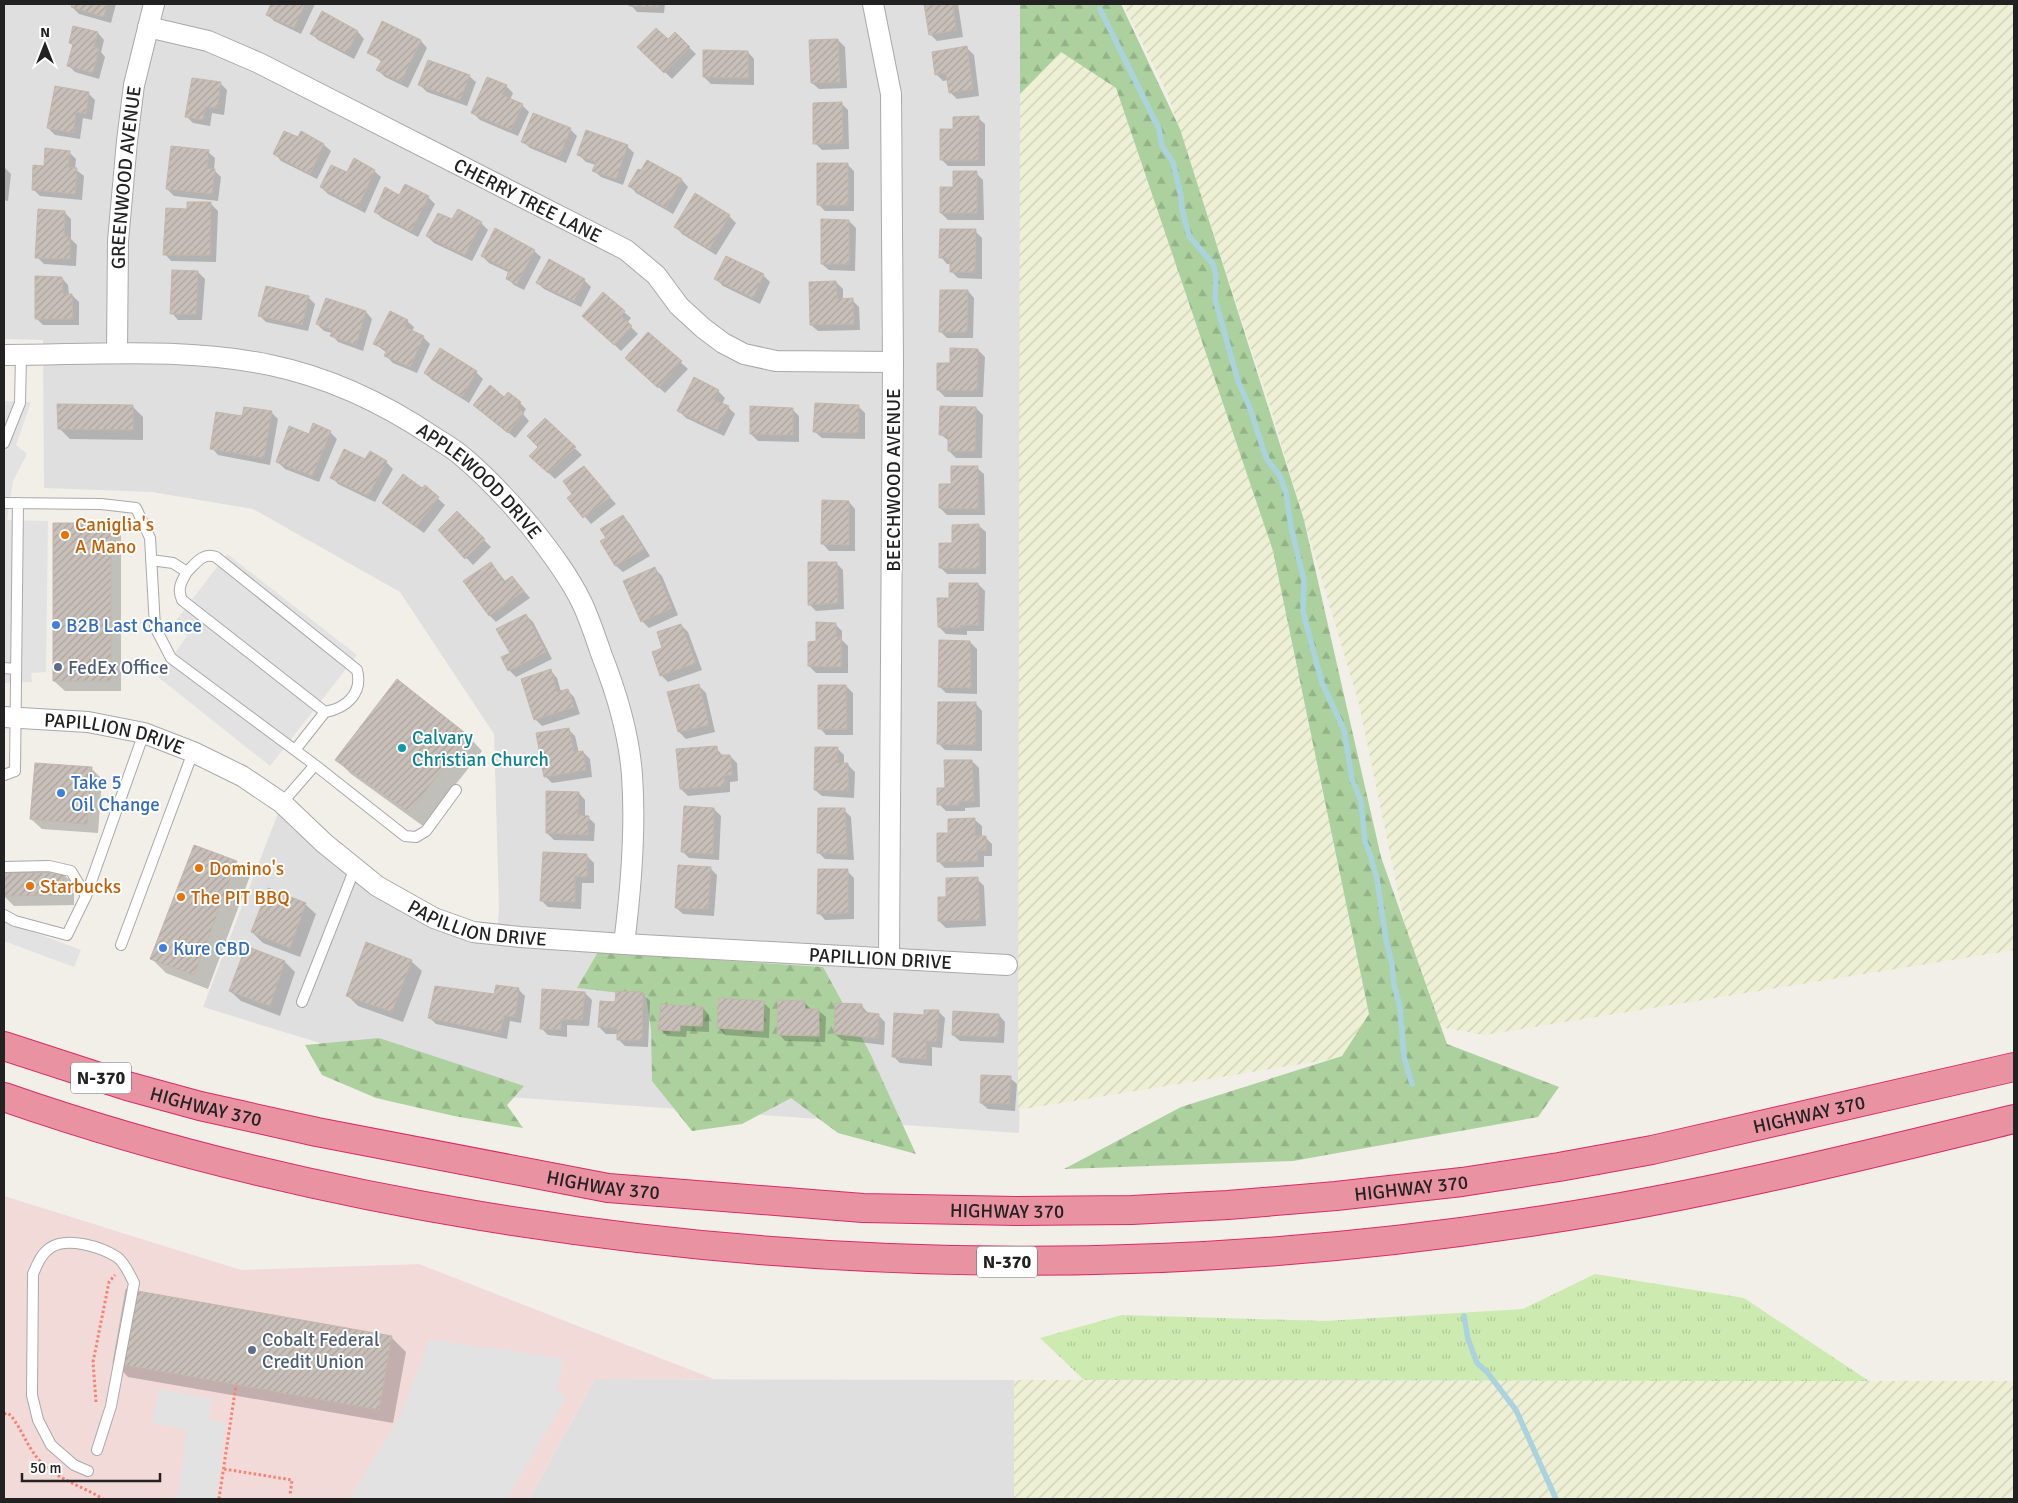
<svg xmlns="http://www.w3.org/2000/svg" width="2018" height="1503" font-family="Signika,sans-serif">
<defs>
<pattern id="farmland-furrows" width="10" height="10" patternUnits="userSpaceOnUse" patternTransform="scale(1.25)"><rect width="10" height="10" fill="#eef0d5"/><path d="M-1 1l2-2M0 10L10 0M9 11l2-2" fill="none" stroke="#ccceb7"/></pattern>
<pattern id="grass-tufts" width="24" height="20" patternUnits="userSpaceOnUse" patternTransform="scale(1.25)"><rect width="24" height="20" fill="#cdebb0"/><path d="M3 7l-1-3M5 7V3M7 7l1-3M15 17l-1-3M17 17v-4M19 17l1-3" fill="none" stroke="#b0c997"/></pattern>
<pattern id="forest-firs" width="22" height="20" patternUnits="userSpaceOnUse" patternTransform="scale(1.25)"><rect width="22" height="20" fill="#add19e"/><path d="M5 1l3.5 6h-7zM16 11l3.5 6h-7z" fill="#95b388"/></pattern>
<pattern id="building-hatch" width="6" height="6" patternUnits="userSpaceOnUse" patternTransform="scale(1.25)"><rect width="6" height="6" fill="#c7bfb8"/><path d="M-1 1l2-2M0 6l6-6M5 7l2-2" fill="none" stroke="#aba49e"/></pattern>
</defs>
<rect width="100%" height="100%" fill="#f2efe9"/>
<path fill="#e0dfdf" d="M4 4H1020L1023 967 1019 1133 492 1096 203 1007 282 803 377 886 497 935 499 907 494 734 400 592 253 509 152 492 44 488 43 340 4 339Z
M595 1379 1014 1380V1499H529Z"/>
<path fill="#f2dad9" d="M4 1196 241 1270 419 1264 714 1379H595L529 1499H4Z"/>
<path fill="url(#farmland-furrows)" d="M1123 4H2014V950L1484 1035 1445 1028 1430 1015 1420 998 1359 704 1270 406 1168 95Z
M1065 50 1116 88 1273 551 1369 1014 1365 1031 1342 1056 1326 1060 1018 1110 1020 94 1039 68 1051 57Z
M1014 1380 2014 1381V1499H1014Z"/>
<path fill="url(#grass-tufts)" d="M1595 1274 1744 1298 1869 1381 1084 1380 1040 1338 1122 1315 1325 1321 1523 1309Z"/>
<path fill="url(#forest-firs)" d="M1020 4H1121L1180 129 1304 520 1381 857 1447 1044 1559 1087 1538 1117 1293 1161 1064 1169 1181 1107 1342 1056 1369 1014 1273 551 1116 88 1061 52 1020 94Z
M598 952 823 967 870 1053 916 1154 838 1133 791 1098 742 1124 692 1131 652 1081 651 1029 646 996 577 988Z
M379 1038 524 1086 507 1105 523 1128 454 1116 376 1098 322 1075 305 1045Z"/>
<path fill="#e2e2e2" d="M4 401 31 402 16 445 27 454 13 481 7 520 48 521 46 672 31 673 32 682 4 683Z
M227 554 357 655 270 766 158 677 187 636 174 623Z
M4 921 81 950 74 967 4 941Z
M429 1339 563 1359 557 1391 567 1396 507 1499H349L400 1416Z
M159 1389 213 1399 209 1419 226 1423 216 1499H167L178 1494 187 1430 152 1423Z"/>
<path fill="#0003" d="M73 4H116L111 23 79 14 72 7Z
M267 4H315L301 34 274 21 267 14 271 6Z
M630 4H665L664 13 637 12Z
M925 4H958L963 37 937 41 930 34Z
M323 13 358 32 364 39 354 59 318 40 312 34Z
M98 33 104 40 101 52 105 57 99 79 75 72 68 65 73 46 70 42Z
M675 34 696 54 672 79 639 47 668 41Z
M838 40 845 47 847 88 819 89 812 83Z
M421 41 427 48 408 88 385 77 378 70 382 62 369 52Z
M967 48 974 55 979 96 957 99 950 92 948 80 943 81 936 74Z
M748 52 754 59V85L711 84 704 77Z
M469 76 476 82 467 106 427 92 420 85Z
M220 83 227 90 224 115 212 113 210 126 193 123 186 116Z
M506 86 513 93 510 100 522 105 529 112 518 136 480 120 473 113Z
M88 93 95 100 92 120 83 118 80 139 55 135 48 128Z
M841 103 848 110 849 149 822 150 815 143Z
M978 118 985 124V166H948L941 159 954 130Z
M570 129 577 136 566 163 530 148 523 141Z
M298 138 324 145 331 151 317 179 281 161 275 154Z
M627 146 634 153 623 185 601 177 594 171 596 165 586 162 579 155Z
M69 152 76 159 75 169 84 176 82 200 40 196 33 189 45 167Z
M208 152 215 158 214 170 221 177 218 201 174 196 167 189Z
M647 161 682 180 688 187 673 214 636 193 630 186Z
M847 164 854 171V211H825L818 204Z
M4 167 11 174 8 201 4 200Z
M374 171 381 177 365 213 328 194 321 187 348 174Z
M976 173 983 180 984 220H948L941 213 954 188Z
M696 195 729 216 736 223 716 255 682 234 676 227Z
M400 196 428 197 435 204 418 237 382 218 375 211Z
M211 204 218 211 216 262 171 261 165 254 188 210Z
M64 212 71 219V239L77 245 76 266 44 264 37 257Z
M453 221 481 223 488 230 472 261 434 243 427 236Z
M849 221 856 228 855 271 829 270 822 264Z
M975 231 982 238V279L958 278 951 271V264H947L941 257Z
M534 251 541 257 524 290 514 285 507 278 510 273 489 263 482 256Z
M727 257 764 276 770 282 760 304 723 286 716 279Z
M198 272 205 279 202 320H178L172 313Z
M62 278 68 285 69 295H72L79 302V325H43L36 318Z
M584 280 591 287 581 307 544 289 538 283Z
M836 282 843 289V300H852L859 307 860 330 818 331 811 325Z
M968 291 974 298 973 338H947L940 331Z
M308 297 315 304 308 331 266 322 259 315Z
M366 312 372 319 363 351 338 342 332 335V333L324 331 317 324Z
M624 312 631 318 627 323 638 334 621 351 591 322Z
M407 321 414 327 412 332 423 337 430 344 417 373 393 363 386 356 387 353 375 344Z
M649 334 688 369 665 393 634 365Z
M978 350 985 357 983 397H945L938 390 951 365Z
M476 372 483 379 469 403 432 380 425 373Z
M694 379 718 391 725 398 722 404 728 407 735 414 724 436 686 418 679 411Z
M504 398 520 403 526 409 523 414 529 421 515 438 474 405Z
M132 406 143 417V440L70 439 60 429Z
M858 406 865 413V439L822 438 815 432Z
M976 408 983 415 982 458H956L949 451V441L940 434Z
M792 409 799 416V442L758 441 751 434Z
M271 412 278 419 270 465 218 455 212 448 243 418Z
M545 420 582 455 555 479 538 463Z
M330 432 337 439 319 482 285 469 278 462 309 436Z
M366 460 386 462 393 469 375 502 338 484 332 477Z
M977 468 984 474 985 515H947L940 508 952 485Z
M590 475 616 504 591 524 569 498Z
M425 487 445 505 424 533 391 509Z
M849 502 855 509V551H829L823 544Z
M457 513 491 547 473 565 440 530Z
M623 517 630 524 650 556 623 572 616 566 602 542 608 539Z
M110 524 121 535V691H65L54 681Z
M979 526 986 532V574H947L940 567 954 545Z
M491 563 506 582 512 577 530 598 496 622 489 615Z
M836 563 843 570 844 609 816 611 809 604Z
M655 569 662 576 678 615 649 628 643 622 624 582Z
M978 584 985 591 984 631H967V635L946 634 939 627 950 599Z
M526 615 533 622 552 659 516 677 509 670Z
M835 624 842 631V640L848 646V673H816L809 666 817 643Z
M681 625 688 632 702 670 668 682 661 675Z
M970 642 977 649V694L946 693 940 687Z
M551 671 557 678 561 692 567 690 574 697 580 714 542 726 535 719Z
M699 686 706 693 715 732 686 739 679 732 669 693Z
M846 686 853 693V735H826L820 728Z
M976 704 982 711V751L945 750 938 743Z
M568 729 575 736 579 753 583 752 590 759 592 777 552 783 545 776Z
M468 736 482 751 423 826 351 774 337 760Z
M716 748 723 756H730L737 763 738 781 730 782V792L688 796 681 789 677 750Z
M837 748 844 755V765H848L855 772 854 798 822 796 815 790Z
M972 761 979 768 980 807 965 808V811H946L939 804Z
M91 768 102 779 98 833 42 829 31 819Z
M579 793 585 800V817H588L595 824 594 841 554 840 547 833Z
M714 809 721 816 719 860 689 858 682 851Z
M844 810 851 817 854 860 825 859 818 852Z
M975 820 982 826V837H985L992 844V856H984V867L945 868 938 861 950 835Z
M587 856 594 863V883H582L581 909 548 907 541 900Z
M236 862 250 876 208 989 166 973 152 959Z
M15 865 29 868V874H63L74 884V905L14 906 4 896V874H17L15 872Z
M710 868 717 875 714 916 683 914 676 908Z
M847 871 854 878V919L825 920 819 913Z
M977 879 984 886 986 926 946 928 939 921Z
M305 904 316 914 300 957 263 943 252 932Z
M411 961 422 971 403 1022 358 1006 348 996Z
M285 962 295 972 280 1016 241 1001 230 991Z
M519 990 525 996 521 1023 510 1021 507 1039 436 1024 429 1017Z
M543 991 585 993 592 1000 589 1026 567 1025V1037L548 1035 541 1028Z
M643 994 650 1001 648 1047 625 1046 618 1039V1034H606L599 1027 616 1003Z
M763 1002 770 1009 769 1038 725 1035 719 1028Z
M804 1002 811 1009 819 1011 826 1017 825 1042 785 1041 779 1034Z
M862 1006 869 1014 878 1015 885 1022 884 1045 842 1040 835 1034Z
M703 1008 709 1015V1032L687 1031 686 1037 667 1036 660 1029Z
M938 1011 945 1018 942 1048 932 1047V1066L900 1063 894 1057Z
M999 1015 1005 1022 1004 1043 960 1041 953 1035Z
M1010 1078 1017 1084 1015 1111 988 1109 981 1103Z
M392 1338 406 1352 393 1423 128 1377 114 1362Z"/>
<g fill="none" stroke-linecap="round" stroke-linejoin="round">
<path stroke="#aad3df" stroke-width="5.5" d="M1100 9 1159 129 1162 146 1173 162 1181 196 1182 209 1189 236 1213 264 1216 276 1215 299 1238 381 1250 408 1264 452 1268 461 1280 476 1286 492 1291 527 1304 580 1303 612 1322 683 1344 730 1352 779 1361 801 1365 842 1370 854 1377 879 1386 940 1392 964 1394 985 1400 1007 1404 1057 1412 1084
M1464 1316 1468 1339 1477 1363 1487 1372 1516 1410 1556 1499"/>
</g>
<path fill="url(#building-hatch)" stroke="#c4b6ab" d="M72 4H107L104 17 71 7Z
M271 4H305L294 28 266 15Z
M629 4H658V7L629 6Z
M924 4H953L956 30 929 35Z
M322 11 358 31 347 53 310 34Z
M382 21 421 40 401 82 376 70 382 60 367 53Z
M73 26 98 32 94 47 99 49 93 73 67 66 73 44 69 43Z
M656 28 668 39 675 32 690 47 664 73 637 47Z
M838 39 840 82 811 83 809 40Z
M967 46 973 89 949 93 946 73 935 75 932 52Z
M703 50 748 51V78L703 77Z
M428 60 470 75 460 100 418 85Z
M487 77 507 85 502 95 523 104 511 130 471 113Z
M192 78 221 82 217 108 205 107 203 120 185 117Z
M55 86 89 92 86 114 76 112 73 133 47 128Z
M842 102 843 143 813 144V103Z
M533 113 571 128 559 157 521 142Z
M979 116 978 160H940V129H953V117Z
M586 130 628 145 616 179 592 171 596 162 577 155Z
M284 131 298 137 301 131 324 144 310 174 273 154Z
M171 146 209 150 207 168 215 169 212 194 166 189Z
M45 148 70 151 68 167 77 168 75 194 32 190 33 165 44 166Z
M354 158 375 170 358 207 320 187 331 165 347 172Z
M647 160 682 179 666 208 628 186 638 169 641 170Z
M817 163H848V205H817Z
M953 171H977V213H940V187H953Z
M405 184 429 196 411 231 374 212 385 187 399 195Z
M695 193 730 215 709 249 674 227Z
M187 202H211L210 255H163L166 208 187 209Z
M38 209 65 211 64 237H70V259L35 258Z
M458 209 482 222 465 255 426 236 438 213 452 219Z
M821 219 849 220V264H821Z
M495 228 535 250 517 284 506 279 509 270 481 256Z
M940 229H976L975 272H950V258H939Z
M726 256 764 274 753 298 714 279Z
M549 259 585 279 574 301 536 283Z
M172 270 198 271 196 314H170Z
M35 276 62 277 63 294H72L73 319H35Z
M836 281 837 299 853 298 854 324 810 325 809 282Z
M266 286 309 296 302 325 258 316Z
M940 290H968L967 332H939Z
M603 292 625 311 621 316 632 326 614 345 582 316Z
M326 298 366 311 356 345 330 336 333 330 316 324Z
M390 311 408 320 405 327 424 336 410 367 384 356 387 350 373 344Z
M648 332 682 361 658 388 625 358Z
M440 348 477 371 462 397 424 373Z
M950 348 978 349 977 391 937 390V363H950Z
M694 377 719 390 714 400 729 406 717 430 677 411Z
M490 385 504 397 508 392 521 402 517 407 524 413 508 433 473 405Z
M815 403 859 405 858 433 813 432Z
M57 404 133 405V430L58 429Z
M750 406 793 408V435L750 434Z
M940 406 976 407 975 451H948V435H939Z
M244 407 272 411 264 458 210 449 216 412 242 416Z
M545 418 576 447 548 473 529 456 538 447 527 436Z
M313 423 331 431 312 476 276 462 289 426 309 434Z
M344 449 365 459 370 451 387 461 368 496 330 478Z
M584 466 610 497 583 518 567 498 572 494 563 481Z
M951 466H978V509L939 508V484H951Z
M403 474 422 488 425 485 439 497 416 527 382 503Z
M822 500 849 501V545L821 544Z
M457 511 485 539 465 559 438 530Z
M623 515 644 549 615 566 600 541 606 538 600 529Z
M53 523H111V681H53Z
M979 524V568H939V543H952V525Z
M491 562 504 582 512 576 524 591 489 616 463 581Z
M808 562H837L838 603 808 605Z
M655 567 672 608 641 622 623 581Z
M949 583H978V625H960V628L938 627 937 598H949Z
M526 614 546 652 508 671 501 657 510 653 496 629Z
M816 622 836 623V637H841V667L808 666V642L816 641Z
M681 624 696 663 660 676 652 652 662 648 657 632Z
M939 640 970 641 971 688 938 687Z
M551 669 557 692 568 689 574 707 534 720 521 679Z
M397 679 469 736 409 812 335 760Z
M699 684 709 725 678 732 667 692Z
M818 685H846L847 729H818Z
M938 702H976L975 745 937 744Z
M569 728 574 752 583 751 586 770 544 777 536 733Z
M717 746 718 755H730L732 775H724V786L680 789 676 749Z
M815 747H838L837 763H848V791L814 790Z
M944 760H972L974 801H959V805H937V788H945Z
M35 763 92 767 87 824 30 819Z
M546 791 579 792 578 815 589 816 587 835 546 833Z
M684 806 714 808 713 854 681 852Z
M818 808H845L847 854 817 853Z
M975 818V836H986V850H977L978 861 937 862V833H948V819Z
M194 845 237 861 194 975 150 959Z
M543 852 587 854V877L575 876V902L540 901Z
M678 865 711 867 708 909 675 908Z
M818 869H848V913L817 914Z
M63 872 64 895 4 896V873Z
M978 877 980 920 938 921V897H946V878Z
M268 888 306 903 290 948 251 932Z
M366 942 412 960 392 1012 346 996Z
M246 946 285 961 270 1006 229 991Z
M496 985 519 988 515 1017 504 1015 500 1033 428 1018 435 986 494 994Z
M542 989 585 992 582 1020 561 1019V1030L540 1029Z
M616 991 643 992 642 1040H617V1028L598 1027 600 1001 615 1002Z
M719 998 764 1001 763 1031 717 1028Z
M778 1000 805 1001V1009H819V1036L777 1035Z
M835 1003 862 1004V1012L879 1014 878 1038 834 1034Z
M661 1004 703 1007 702 1026 680 1025V1031L658 1030Z
M924 1010H939L936 1041H926V1059L892 1057 894 1013 924 1015Z
M953 1011 999 1014 998 1037 952 1035Z
M981 1075 1011 1076 1009 1104 980 1103Z
M126 1289 392 1336 379 1410 113 1363Z"/>
<g fill="none" stroke-linecap="round" stroke-linejoin="round">
<g stroke="#a9a9a9" stroke-width="12">
<path id="lane" d="M4 443 20 403 21 355
M4 503 101 504 136 508 150 538 155 627 171 658 315 765 282 803
M151 560 173 563 187 572C181 582 177 589 182 600L325 712 295 750
M187 572C196 563 203 552 216 557L357 670C363 693 347 708 325 712
M4 668 16 669
M315 765 405 836 416 837 426 831 456 790
M4 775 15 771 18 503
M4 867 49 866 71 871 86 896
M4 915 15 921 67 935 86 896 144 733
M121 945 193 752
M302 1002 355 868
M88 1471 74 1465 51 1445 38 1420 32 1395 33 1274C37 1265 41 1254 50 1248 67 1236 101 1247 117 1257 125 1263 130 1275 134 1283L111 1406 97 1450"/>
</g>
<g stroke="#a9a9a9" stroke-width="22">
<g id="street">
<path d="M873 4 891 94 893 362 889 958"/>
<path id="s1" d="M148 27 208 41 259 63 626 250 656 275 679 306 703 328 723 343 744 354 776 361 893 362"/>
<path id="s2" d="M117 353 118 241 127 141 134 85 154 4"/>
<path id="s3" d="M4 355C92 355 183 347 270 365 328 377 385 404 434 437 443 443 454 449 463 457 488 478 510 502 531 527 550 551 569 576 582 603 590 620 596 639 602 656 617 694 629 735 632 775 636 831 631 889 624 944"/>
<path id="s4" d="M4 717 88 722 144 733 193 752 242 776 282 803 324 843 377 886 434 918 473 932 520 937 624 944 1007 965"/>
</g>
</g>
<g stroke="#dc2a67" stroke-width="30">
<g id="highway">
<path id="s5" d="M4 1046 127 1086 200 1106 317 1132 608 1188 863 1208 1016 1211 1132 1210 1228 1205 1336 1196 1462 1182 1559 1167 1652 1150 2014 1067"/>
<path d="M4 1097C159 1151 319 1189 481 1216 835 1274 1189 1276 1543 1220 1702 1196 1858 1157 2014 1119"/>
</g>
</g>
<path stroke="#fa8072" stroke-width="3" stroke-dasharray="2.5 2.5" stroke-linecap="butt" d="M96 1402 93 1362 109 1282 115 1275
M4 1414 8 1413 12 1417C24 1433 29 1452 45 1466 62 1481 84 1487 103 1499
M224 1469 292 1480 290 1495
M219 1499 236 1385"/>
<use href="#lane" stroke="#fff" stroke-width="10"/>
<use href="#street" stroke="#fff" stroke-width="20"/>
<use href="#highway" stroke="#e892a2" stroke-width="28"/>
</g>
<g fill="#e8710a" stroke="#fff" stroke-width="2">
<circle cx="65" cy="535" r="5"/>
<circle cx="199" cy="868" r="5"/>
<circle cx="30" cy="886" r="5"/>
<circle cx="181" cy="897" r="5"/>
</g>
<g fill="#3f7fe0" stroke="#fff" stroke-width="2">
<circle cx="56" cy="625" r="5"/>
<circle cx="61" cy="793" r="5"/>
<circle cx="163" cy="948" r="5"/>
</g>
<g fill="#5c6f8a" stroke="#fff" stroke-width="2">
<circle cx="58" cy="667" r="5"/>
<circle cx="252" cy="1350" r="5"/>
</g>
<circle fill="#0f9aa8" stroke="#fff" stroke-width="2" cx="402" cy="748" r="5"/>
<g text-anchor="middle" stroke-width="4" stroke-linejoin="round" paint-order="stroke">
<g fill="#fff" stroke="#646464" stroke-width="1">
<rect x="71" y="1062.5" width="60" height="31" rx="4"/>
<rect x="977" y="1246.5" width="60" height="31" rx="4"/>
</g>
<g font-size="18" font-weight="bold" fill="#222">
<text x="101" y="1084">N-370</text>
<text x="1007" y="1268">N-370</text>
</g>
<g font-size="19" fill="#222" stroke="#fff">
<text dy="7" stroke="none"><textPath href="#s2" startOffset="176">GREENWOOD AVENUE</textPath></text>
<text dy="7" stroke="none"><textPath href="#s1" startOffset="419">CHERRY TREE LANE</textPath></text>
<text transform="translate(893 480) rotate(-90)" y="7">BEECHWOOD AVENUE</text>
<text dy="7" stroke="none"><textPath href="#s3" startOffset="510">APPLEWOOD DRIVE</textPath></text>
<text dy="7" stroke="none"><textPath href="#s4" startOffset="112">PAPILLION DRIVE</textPath></text>
<text dy="7" stroke="none"><textPath href="#s4" startOffset="532">PAPILLION DRIVE</textPath></text>
<text dy="7" stroke="none"><textPath href="#s4" startOffset="938">PAPILLION DRIVE</textPath></text>
<text dy="7" stroke="none"><textPath href="#s5" startOffset="211">HIGHWAY 370</textPath></text>
<text dy="7" stroke="none"><textPath href="#s5" startOffset="1831">HIGHWAY 370</textPath></text>
<text dy="7" stroke="none"><textPath href="#s5" startOffset="616">HIGHWAY 370</textPath></text>
<text dy="7" stroke="none"><textPath href="#s5" startOffset="1426">HIGHWAY 370</textPath></text>
<text dy="7" stroke="none"><textPath href="#s5" startOffset="1021">HIGHWAY 370</textPath></text>
</g>
<g font-size="19" fill="#c56008" stroke="#fff" text-anchor="start">
<text x="75" y="531">Caniglia's<tspan x="75" dy="22">A Mano</tspan></text>
<text x="209" y="875">Domino's</text>
<text x="40" y="893">Starbucks</text>
<text x="191" y="904">The PIT BBQ</text>
</g>
<g font-size="19" fill="#366cbe" stroke="#fff" text-anchor="start">
<text x="66" y="632">B2B Last Chance</text>
<text x="71" y="789">Take 5<tspan x="71" dy="22">Oil Change</tspan></text>
<text x="173" y="955">Kure CBD</text>
</g>
<g font-size="19" fill="#4e5e75" stroke="#fff" text-anchor="start">
<text x="68" y="674">FedEx Office</text>
<text x="262" y="1346">Cobalt Federal<tspan x="262" dy="22">Credit Union</tspan></text>
</g>
<g font-size="19" fill="#0d838f" stroke="#fff" text-anchor="start">
<text x="412" y="744">Calvary<tspan x="412" dy="22">Christian Church</tspan></text>
</g>
</g>
<rect width="2018" height="1503" fill="none" stroke="#222222" stroke-width="10"/>
<g transform="translate(45 45)" stroke="#ffffff" stroke-width="4" paint-order="stroke">
<path d="M0-4L9 19L0 12L-9 19Z" fill="#222222"/>
<text y="-8" font-size="14" font-weight="bold" text-anchor="middle" fill="#222222">N</text>
</g>
<path d="M22 1473v8h138v-8" fill="none" stroke="#222222" stroke-width="2.5"/>
<text x="30" y="1473" font-size="15" fill="#222222" stroke="#ffffff" stroke-width="4" paint-order="stroke">50 m</text>
</svg>
